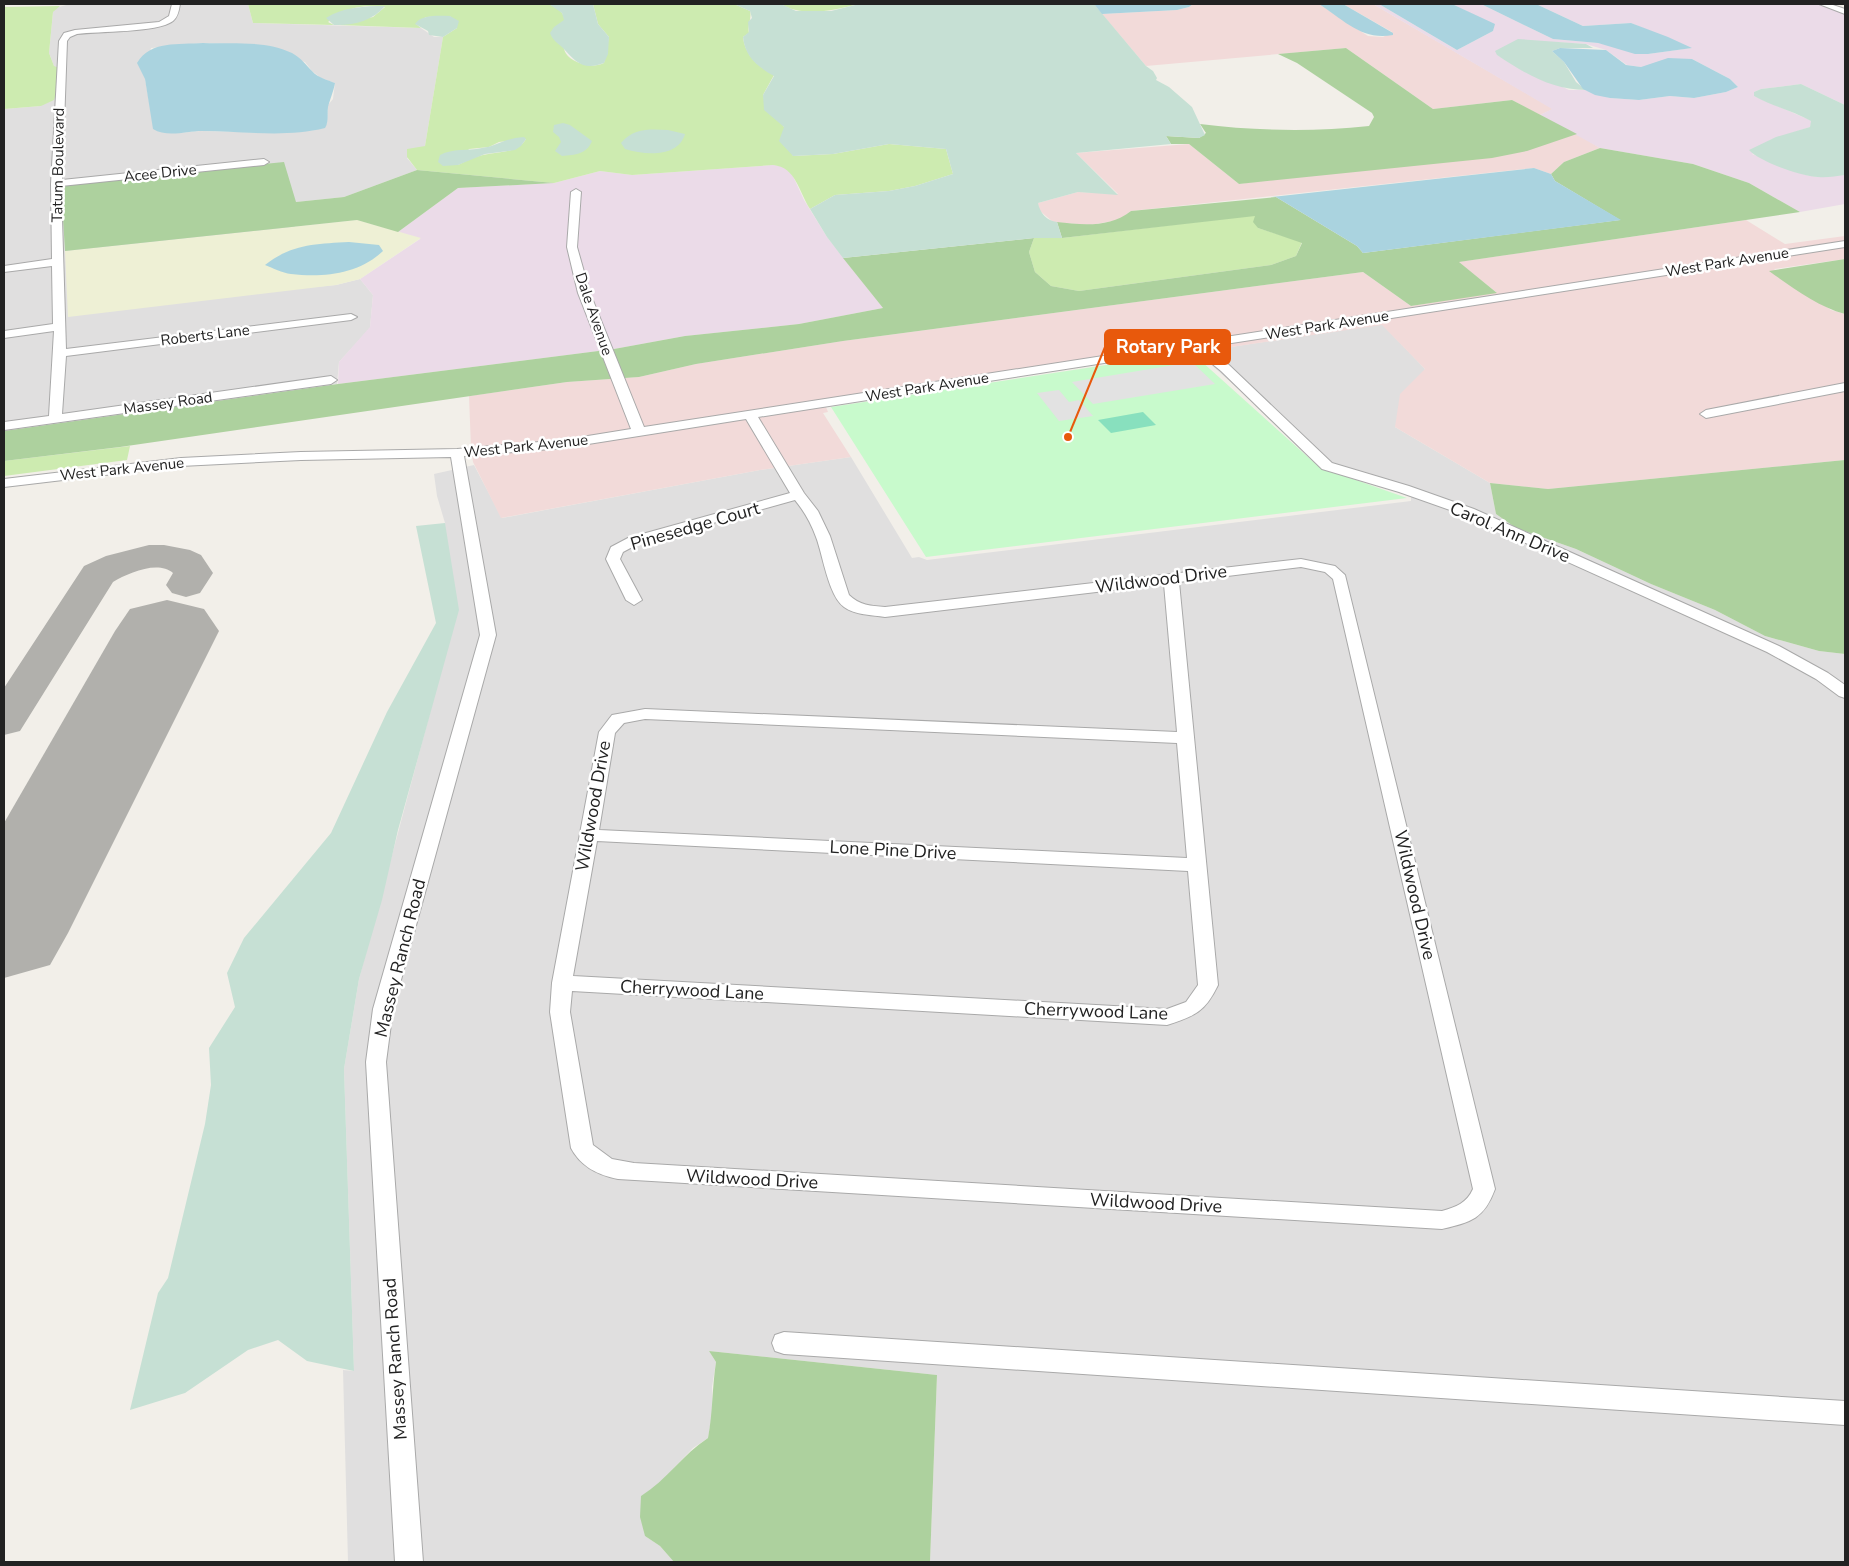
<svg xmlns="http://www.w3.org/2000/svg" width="1849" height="1566" font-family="'Nunito Sans',sans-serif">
<rect width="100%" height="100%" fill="#f2efe9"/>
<path fill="#e0dfdf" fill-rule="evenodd" d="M70 4H248L253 23 421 28 434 37H443L425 146 407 158 417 170 344 197 296 202 291 289 336 285 360 279 373 295 370 328 339 362 337 384 4 431V109L41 106 54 66 49 53 53 12 55 8ZM203 43 245 45 305 62 312 71 321 78 335 83 333 99 328 105 327 124 315 130 271 133 200 131 180 133 154 129 145 79 151 48Z
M1382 324 1425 369 1395 427 1490 483 1496 514 1516 528 1576 549 1651 584 1715 610 1765 636 1819 651 1845 654V1562H930L937 1375 709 1351 716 1362 712 1387 713 1409 708 1438 693 1448 656 1487 641 1496 645 1536 660 1546 674 1562H348L343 1370 354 1371 344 1069 359 979 431 709 445 523 437 496 434 474 474 465 502 518 760 470 851 457 912 558 919 557 927 560 1411 501V497L1394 489 1323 465 1197 352Z"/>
<path fill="#f2dad9" d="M1193 4H1319L1368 36 1383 37 1392 32 1343 4H1373L1553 109 1540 115 1512 100 1433 109 1346 48 1146 66 1102 14 1177 10 1189 7Z
M1577 134 1600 148 1564 162 1551 174 1534 168 1131 211 1119 220 1090 225 1053 222 1039 210 1038 203 1078 192 1118 194 1076 153 1189 144 1239 184Z
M1746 220 1785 244 1845 236V241L562 440 471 448 469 396 567 382 639 377 696 364 843 341 1363 272 1411 306 1496 292 1458 262Z
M1845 247V259L1774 269 1831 310 1845 314V460L1548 489 1490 483 1395 427 1400 394 1425 369 1382 325 1197 352 1191 349Z
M826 407 828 412 823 413 851 457 760 470 501 518 473 462 472 455 563 447Z"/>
<path fill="#ebdbe8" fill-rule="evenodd" d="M1373 4H1379L1457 50 1493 31 1494 25 1452 4H1481L1553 39 1598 43 1648 54 1691 48 1631 23 1583 26 1536 4H1819L1845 14V105L1801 84 1761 89 1754 92V96L1812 121 1810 127 1770 140 1752 154 1806 175 1817 177 1845 175V204L1800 212 1749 183 1693 164 1600 148 1540 115 1552 109ZM1553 42 1586 44 1606 50 1627 65 1641 67 1692 59 1730 79 1738 87 1726 92 1694 98 1670 96 1639 100 1610 98 1586 90H1569L1497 55Z
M773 165 783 166 792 174 804 200 827 237 883 308 799 324 685 336 614 349 338 384 339 362 370 327 373 295 360 279 420 239 398 232 458 188 554 183 600 171 632 175Z"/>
<path fill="#eef0d5" d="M357 220 421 238 360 279 336 285 68 317 65 251Z"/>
<path fill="#cdebb0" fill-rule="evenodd" d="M248 4H549C553 6 560 10 562 13 572 29 551 51 577 62 587 66 594 67 604 63L609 37 598 24 593 4H734L750 11C752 19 747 25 749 33L743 37C745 56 759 67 774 75L763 95 784 127 793 156 833 154 889 144 946 149 953 174 915 186 889 191 835 195 810 209C799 192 796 167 773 165L632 175 600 171 554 183 417 170 407 157V149L425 146 443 37 457 28 450 16 426 17 416 24 421 28 338 25 373 17 385 7C362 4 346 8 328 22L334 25 253 23ZM526 139C517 154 499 151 483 155 474 157 466 161 458 165L469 149 489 147 499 142Z
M781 4H859C834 10 804 18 781 4Z
M60 6 53 12 49 53 54 66 64 70 54 100 41 106 4 109V7Z
M1256 215 1258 228 1302 242 1296 256 1271 265 1079 291 1051 286 1035 272 1029 252 1034 238H1062Z
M130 446 127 460 4 476V461Z"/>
<path fill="#add19e" d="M1346 48 1433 109 1512 100 1577 134 1527 151 1492 158 1239 184 1189 144H1171L1166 136 1199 138 1206 133 1200 124C1257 131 1313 132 1369 126L1374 117 1372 113 1297 63 1278 54Z
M1600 148 1693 164 1749 183 1800 212 1459 262 1497 293 1411 306 1363 272 843 341 696 364 639 377 567 382 120 447 4 461V431L338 384 614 349 685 336 799 324 883 308 843 258 1034 238 1029 252 1035 272 1051 286 1079 291 1271 265 1296 256 1302 243 1258 228 1253 222 1255 216 1062 238 1057 222C1082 225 1110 228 1131 211L1276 197 1357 246 1363 253 1620 220 1555 181 1551 174 1564 162Z
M284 162 296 202 344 197 417 170 554 183 458 188 398 232 357 220 65 251 61 185Z
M1845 259V314C1817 306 1793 288 1769 271Z
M1845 460V654L1819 651 1765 636 1715 610 1651 584 1576 549 1516 528 1496 514 1490 483 1548 489Z
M709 1351 937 1375 930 1562H674L660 1546 645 1536 640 1517 641 1496C667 1480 683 1454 708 1438 713 1412 712 1388 716 1362Z"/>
<path fill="#c6e0d4" d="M549 4H593L598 24 609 37 608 54 604 63C583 71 576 62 563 48 558 43 553 41 550 33L554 27 564 20 562 13Z
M734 4H781L796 11H831L859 4H1094L1146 66 1153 71 1157 78 1156 80 1169 87 1192 107 1205 135 1199 138 1166 136 1171 144 1076 153 1118 195 1078 192 1038 203C1040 213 1047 221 1057 222L1062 238H1034L843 258 827 237 810 209 835 195 889 191 915 186 953 174 946 149 889 144 833 154 793 156 779 141 784 127 764 110 763 95 774 76C758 67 745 57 743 37L749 32 748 22 752 18 750 11Z
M385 6C373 21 352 26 334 25L326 18C343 7 365 6 385 6Z
M450 16 459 21 457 28 443 37 429 35 428 31 415 24C422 14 439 16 450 16Z
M1518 39 1586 44 1593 48H1560L1552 51 1564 62 1576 82 1586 90C1552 90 1524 73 1497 55L1495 51Z
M1801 84 1845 105V175C1836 176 1827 178 1818 177 1801 176 1760 162 1749 150L1776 137 1810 127 1811 121C1793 111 1772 106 1754 96V92L1761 89Z
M563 123 570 125 592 141C587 154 575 155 562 156L555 151 561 142 559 137 553 132 554 125Z
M668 130 685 134C678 158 645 155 625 149L621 143C633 128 650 129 668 130Z
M524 137 526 139 521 146 515 150 485 154 458 165 443 166 438 162 440 155C453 148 467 151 482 148 498 146 505 138 524 137Z
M445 523 459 610 398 830 382 900 359 979 344 1069 354 1371 307 1361 278 1340 248 1350 185 1393 130 1410 158 1293 168 1278 205 1124 211 1085 209 1048 235 1007 227 973 244 938 331 833 387 712 436 623 416 526Z"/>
<path fill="#c8facc" d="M1191 352 1319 467 1407 498 926 557 831 407Z"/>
<path fill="#88e0be" d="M1143 412 1156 425 1111 433 1098 420Z"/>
<path fill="#e2e2e2" d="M1192 362 1215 384 1093 404 1072 382Z
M1059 390 1069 402 1079 400 1093 416 1059 421 1037 393Z"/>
<path fill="#aad3df" d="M1094 4H1193L1189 7 1177 10 1102 14Z
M1319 4H1343L1393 33V35C1362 41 1344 20 1319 4Z
M1379 4H1452L1495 24 1493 31 1457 50Z
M1481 4H1536L1583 26 1631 23 1668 37 1692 48 1648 54H1635L1598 43 1553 39Z
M203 43C230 44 266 40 292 53 301 58 305 64 312 71 318 78 328 80 335 83 334 90 329 102 328 107 327 114 329 122 325 128 286 138 242 131 202 131 187 131 167 138 153 129L145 79 137 63C151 40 178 45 203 43Z
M1560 48 1606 50 1626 65 1641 67 1668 58 1692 59 1730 79 1738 87 1726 92 1694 98 1670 96 1639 100 1610 98 1595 95 1583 89 1564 62 1552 51Z
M1534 168 1551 174 1555 181 1621 220 1363 253 1357 246 1276 197H1272Z
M349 242 379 245 383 251C359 274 323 278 291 274 282 273 273 268 265 265 292 244 315 244 349 242Z"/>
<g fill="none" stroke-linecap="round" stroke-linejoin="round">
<path fill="#b1b0ac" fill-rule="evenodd" d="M149 545H164L190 550 201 555 213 573 200 593 186 597 172 593 166 585 173 573C158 560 128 573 113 582L20 731 4 735V688L84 566 106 556Z"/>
<path fill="#b1b0ac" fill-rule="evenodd" d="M167 600 204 609 219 631 68 933 50 965 4 978V823L115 631 130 609Z"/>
<g stroke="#a9a9a9" stroke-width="2">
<path id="minor" d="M172 4H180C179 10 178 17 173 21 157 33 98 31 77 34L70 37 67 41 62 180 264 159 269 162 264 165 61 186 66 349 351 314 357 317 351 320 66 356 62 414 331 376 337 380 331 384 4 430V422L49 416 54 331 4 338V331L53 324 52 266 4 272V266L52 259 51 184 59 41 64 33 75 30 159 22 169 16Z
M1819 4H1830L1845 9V14Z
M576 189 581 192 577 247 590 293 644 427 1845 241V247L1206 347 1229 365 1332 463 1409 486 1474 509 1779 646 1828 673 1845 685V698L1839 696 1816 679 1767 652 1464 515 1399 492 1322 469 1221 371 1194 349 758 417 804 493 818 511 830 536 849 595C859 605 871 606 885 607L1301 559 1335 566 1345 575 1495 1189C1484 1219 1471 1222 1442 1229L618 1179C598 1175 581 1167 571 1148L550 1012 552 983 599 732 612 715 645 709 1177 732 1164 584 885 617C872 615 855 615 844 607 828 595 823 555 816 537 811 523 804 511 795 500L638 544 623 552 620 559 642 600 634 605 626 600 606 559 611 547 628 538 790 493 746 419 563 448 464 456 496 635 393 1009 386 1062 423 1562H395L366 1062 373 1009 480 635 451 457 301 460 181 466 4 487V479L181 458 301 452 457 449 563 440 631 429 578 293 567 247 571 192ZM1301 567 1325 572 1333 579 1473 1189C1467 1203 1456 1207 1442 1211L634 1163 612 1159 593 1145 570 1012 572 991 1167 1025C1195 1016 1205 1012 1218 985L1179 582ZM645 719 1177 743 1187 858 599 830 615 733 624 723ZM597 841 1188 871 1198 985 1186 1002 1167 1009 573 976Z
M1845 383V391L1706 418 1700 414 1706 410Z
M784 1332 1845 1401V1425L784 1354 775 1351 772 1343 775 1335Z"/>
</g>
<use href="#minor" fill="#fff" fill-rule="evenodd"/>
</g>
<g text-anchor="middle" stroke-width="5" stroke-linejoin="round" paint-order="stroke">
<g font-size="15" fill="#222" stroke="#fff">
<text transform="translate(58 165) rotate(-89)" y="5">Tatum Boulevard</text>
<text transform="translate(160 173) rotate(-6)" y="5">Acee Drive</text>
<text transform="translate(1727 262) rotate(-9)" y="5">West Park Avenue</text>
<text transform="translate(594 314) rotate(71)" y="5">Dale Avenue</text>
<text transform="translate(1327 325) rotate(-9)" y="5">West Park Avenue</text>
<text transform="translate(205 335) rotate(-7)" y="5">Roberts Lane</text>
<text transform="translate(927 387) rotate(-9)" y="5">West Park Avenue</text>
<text transform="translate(168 403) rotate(-8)" y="5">Massey Road</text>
<text transform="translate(526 446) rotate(-6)" y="5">West Park Avenue</text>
<text transform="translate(122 469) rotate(-6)" y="5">West Park Avenue</text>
</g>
<g font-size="18" fill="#222" stroke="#fff">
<text transform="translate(695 526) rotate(-16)" y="6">Pinesedge Court</text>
<text transform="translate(1510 532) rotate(23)" y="6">Carol Ann Drive</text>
<text transform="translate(1161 579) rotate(-7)" y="6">Wildwood Drive</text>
<text transform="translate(593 806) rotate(-80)" y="6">Wildwood Drive</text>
<text transform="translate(893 850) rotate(3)" y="6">Lone Pine Drive</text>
<text transform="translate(1415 895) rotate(77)" y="6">Wildwood Drive</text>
<text transform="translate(400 958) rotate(-76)" y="6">Massey Ranch Road</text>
<text transform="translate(692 990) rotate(3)" y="6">Cherrywood Lane</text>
<text transform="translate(1096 1011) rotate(2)" y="6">Cherrywood Lane</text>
<text transform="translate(752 1179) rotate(3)" y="6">Wildwood Drive</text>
<text transform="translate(1156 1203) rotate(3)" y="6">Wildwood Drive</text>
<text transform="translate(395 1359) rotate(-94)" y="6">Massey Ranch Road</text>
</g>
</g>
<path fill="none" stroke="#e8590c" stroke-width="2" d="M1068 437L1105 347"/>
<circle fill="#e8590c" stroke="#fff" stroke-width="2" cx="1068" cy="437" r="5"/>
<rect fill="#e8590c" stroke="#e8590c" stroke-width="2" x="1105" y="330" width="125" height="34" rx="5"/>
<g font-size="19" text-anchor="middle" font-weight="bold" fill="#fff">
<text x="1168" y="353">Rotary Park</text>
</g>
<rect width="1849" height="1566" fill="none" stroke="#222222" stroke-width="10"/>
</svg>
